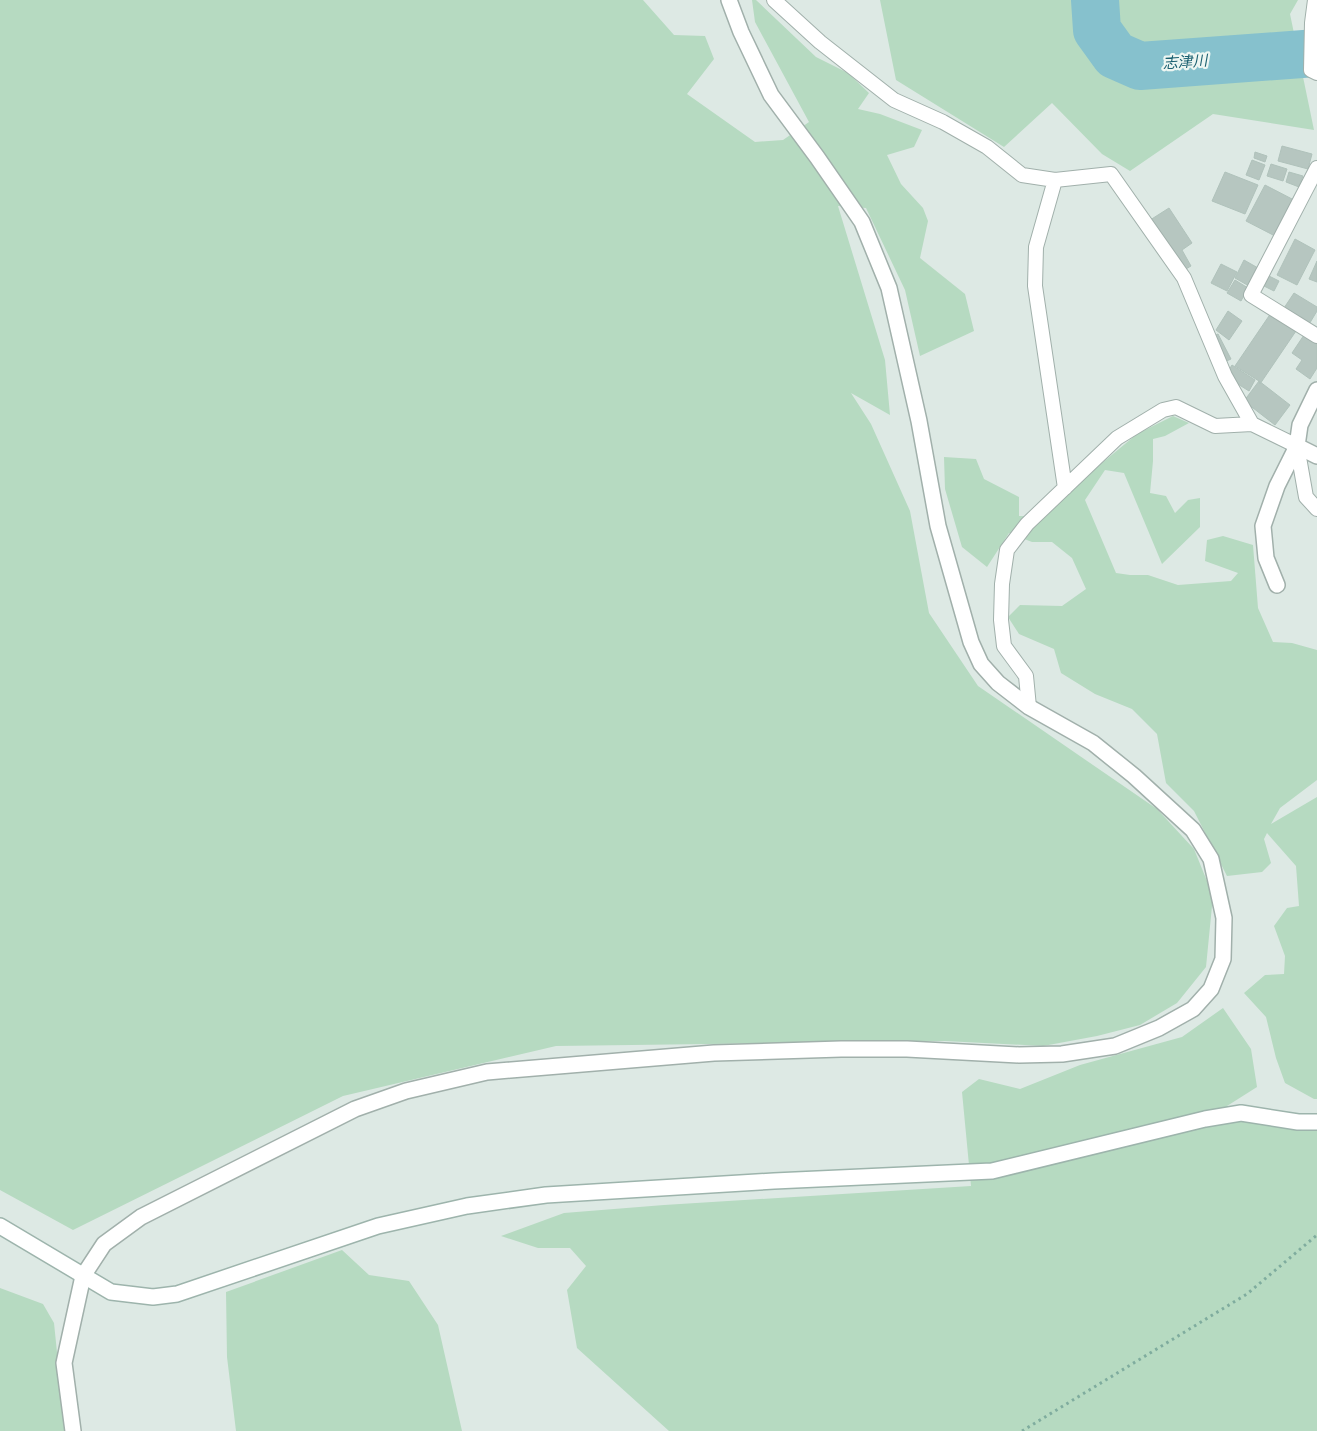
<svg xmlns="http://www.w3.org/2000/svg" width="1317" height="1431" font-family="Helvetica,'Noto Sans JP',sans-serif">
<rect width="100%" height="100%" fill="#dde9e4"/>
<path fill="#b6dac1" d="M0 0H643L674 35 705 36 714 59 687 94 755 142 783 140 809 122 755 22 752 0H756L816 57 848 73 869 93 858 109 880 114 922 130 914 147 887 155 901 184 923 208 928 221 920 258 965 294 974 331 920 356 905 290 866 208 838 206 885 360 890 415 851 393 871 424 910 511 929 613 978 686 1157 809 1194 849 1213 896 1206 967 1177 1003 1140 1025 1097 1036 1043 1046 945 1041 556 1046 343 1096 73 1230 0 1190Z
M880 0H1298L1290 14 1314 130 1213 114 1130 171 1102 154 1052 103 1004 147 896 80Z
M1173 416 1189 423 1165 436 1153 439V461L1150 493 1166 496 1175 513 1188 500 1200 498V527L1162 564 1124 473 1105 470 1085 500 1116 573 1130 575H1148L1178 585 1231 581 1238 573 1205 561 1207 540 1223 536 1253 545 1258 608 1273 642 1292 643 1317 650V780L1280 808 1271 824 1317 797V1099H1314L1285 1083 1276 1058 1266 1017 1244 993 1265 975 1284 974 1285 956 1274 926 1287 908 1299 906 1296 866 1267 833 1264 839 1271 863 1262 872 1227 876 1194 811 1166 783 1157 734 1132 709 1095 694 1061 673 1054 649 1019 634 1008 617 1020 605 1062 606 1086 589 1072 558 1052 542H1032L1009 533 987 567 962 547 945 489 944 457 976 459 984 479 1019 497V516L1043 517 1096 468 1137 434Z
M1223 1008 1251 1049 1257 1087 1227 1106 1243 1122 1317 1126V1431H669L577 1348 567 1290 586 1266 570 1248H538L501 1236 564 1213 664 1205 971 1186 962 1092 979 1079 1020 1089 1080 1065 1182 1037Z
M342 1250 369 1275 409 1281 438 1325 462 1431H236L227 1357 226 1292Z
M0 1288 43 1304 54 1323 65 1431H0Z"/>
<g fill="none" stroke-linecap="round" stroke-linejoin="round">
<path stroke="#86c1cd" stroke-width="48" d="M1095 0 1097 30 1115 55 1140 66 1317 53"/>
</g>
<path fill="#b6c6c0" stroke="#b0c2bb" d="M1282 146 1312 154 1308 169 1278 161Z
M1255 152 1267 156 1265 162 1254 158Z
M1252 160 1265 165 1259 180 1246 175Z
M1271 164 1287 169 1283 181 1267 176Z
M1225 172 1258 185 1245 214 1212 201Z
M1289 172 1303 176 1299 187 1286 182Z
M1265 185 1294 200 1275 236 1246 221Z
M1169 208 1192 243 1182 250 1191 266 1179 273 1147 222Z
M1295 239 1315 250 1297 285 1277 275Z
M1244 260 1258 268 1249 286 1235 278Z
M1317 261V282L1309 279Z
M1221 264 1237 272 1227 291 1211 283Z
M1269 276 1279 281 1274 291 1264 286Z
M1235 280 1248 288 1241 301 1227 293Z
M1294 293 1317 307V311L1308 326 1282 311Z
M1228 311 1242 321 1229 340 1216 330Z
M1271 313 1296 331 1260 384 1259 381 1235 366Z
M1218 334 1231 359 1220 364 1207 339Z
M1304 335 1317 343V368L1310 379 1296 369 1302 360 1292 353Z
M1232 365 1255 380 1249 391 1225 376Z
M1259 381 1290 405 1275 425 1244 401Z"/>
<g fill="none" stroke-linecap="round" stroke-linejoin="round">
<g stroke="#a1b0ab" stroke-width="16">
<path id="lane" d="M774 0 820 42 894 100 943 122 987 147 1022 175 1055 180 1111 174 1184 278 1225 376 1252 424
M1315 0 1312 23 1311 70 1317 73
M1317 168 1251 295 1317 336
M1055 180 1036 247 1035 286 1065 488
M1029 707 1026 676 1004 646 1001 620 1002 584 1007 550 1027 524 1117 438 1163 410 1176 407 1215 426 1252 424 1297 446 1306 497 1317 509"/>
</g>
<g stroke="#a1b0ab" stroke-width="18">
<path id="street" d="M1297 446 1317 456
M1277 585 1266 558 1263 526 1277 486 1297 446 1300 425 1317 390
M73 1431 64 1363 83 1276 104 1244 141 1217 355 1109 406 1091 487 1072 714 1053 841 1049H907L1019 1055 1062 1054 1115 1046 1159 1028 1193 1009 1211 989 1223 959 1224 918 1211 859 1193 830 1134 776 1093 743 1029 707 998 683 981 664 971 642 938 526 919 421 889 288 862 222 817 157 771 95 741 32 729 0"/>
</g>
<g stroke="#9db4ac" stroke-width="18">
<path id="secondary" d="M0 1226 111 1292 153 1297 177 1294 378 1226 467 1206 546 1195 774 1181 992 1171 1205 1119 1241 1113 1298 1122H1317"/>
</g>
<path stroke="#7fac9e" stroke-width="3" stroke-dasharray="2.5 4" stroke-linecap="butt" d="M1022 1431 1247 1294 1317 1235"/>
<use href="#lane" stroke="#fff" stroke-width="14"/>
<use href="#street" stroke="#fff" stroke-width="15"/>
<use href="#secondary" stroke="#fff" stroke-width="15"/>
</g>
<g text-anchor="middle" stroke-width="4.5" stroke-linejoin="round" paint-order="stroke">
<g font-size="15" font-style="italic" fill="#1c6171" stroke="#edf6f2">
<text transform="translate(1185 62) rotate(-4)" y="5">志津川</text>
</g>
</g>
</svg>
